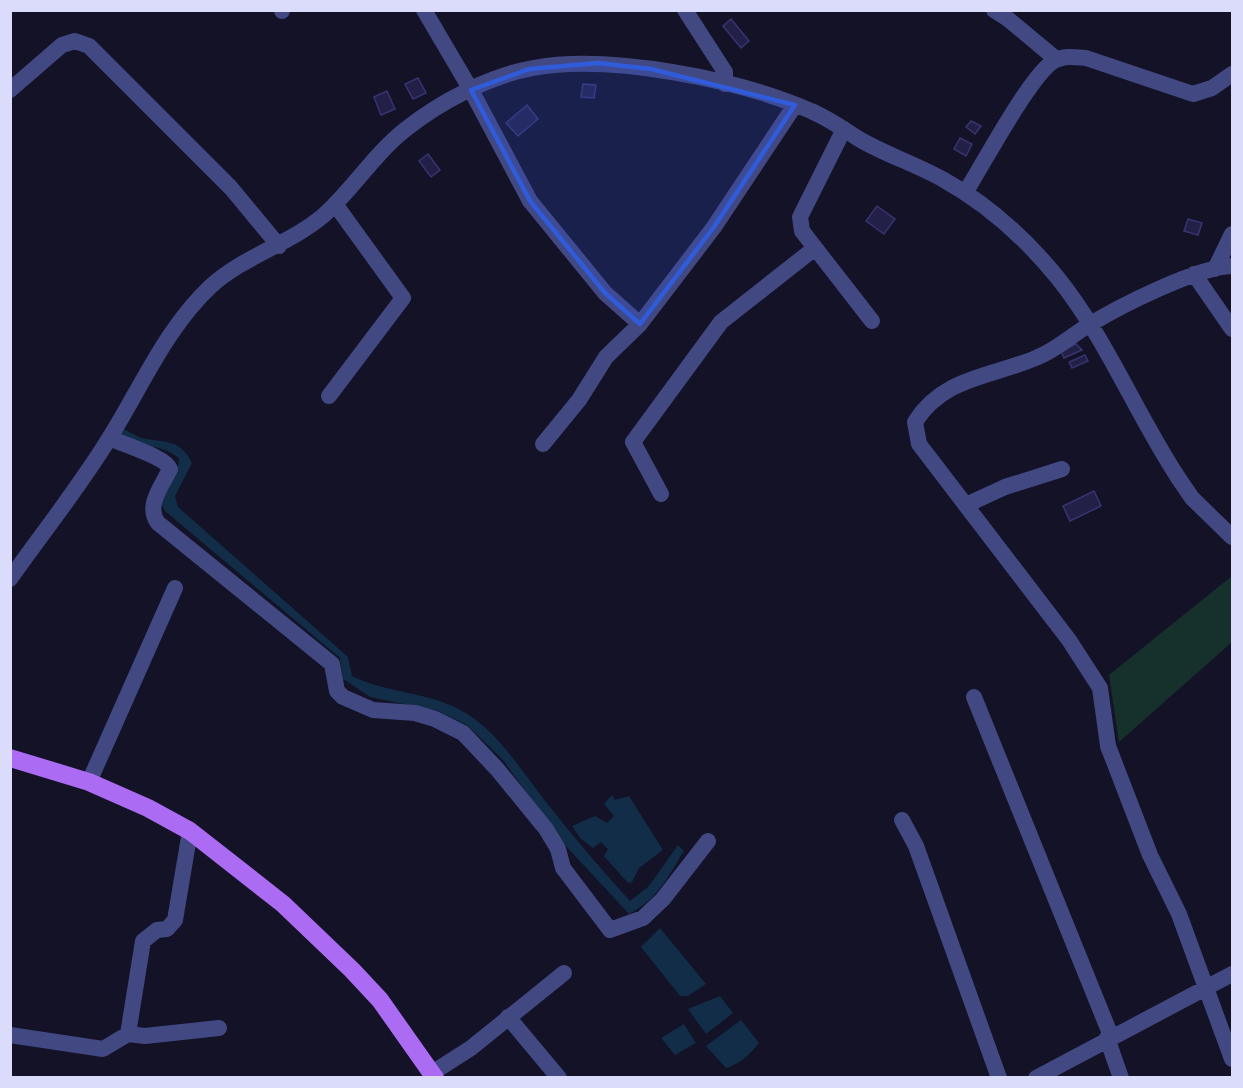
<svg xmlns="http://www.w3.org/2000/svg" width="1243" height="1088" font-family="Roboto,sans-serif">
<rect width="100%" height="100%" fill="#131227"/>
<path fill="#16312c" d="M1232 576V642L1119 742 1109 675Z"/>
<path fill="#112d47" d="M121 428C127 430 133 435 139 437 162 444 179 436 192 463L175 496 178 507 348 657 352 676C388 694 429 691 464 712 500 733 524 775 550 807 575 839 602 870 630 901L649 886 678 845 684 851C668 877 657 900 629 914L564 844 503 760 467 725 438 711 370 697 343 679 340 658 165 511 161 503 178 466 179 458C160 443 138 447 117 435Z
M612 795 615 800 629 796 663 850 639 868 632 882 628 883 604 856 608 849 601 842 593 848 580 838 572 826 595 816 607 823 614 816 604 804Z
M660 928 706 984 688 996H680L641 947Z
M720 996 733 1013 706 1034 688 1009Z
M741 1020 759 1043C752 1053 738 1065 726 1068L706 1046Z
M684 1024 696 1043 675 1055 661 1038Z"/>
<path fill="#222047" stroke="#373471" stroke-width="1.5" d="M731 19 749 41 741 48 723 26Z
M418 78 426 93 413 99 405 84Z
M583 84 596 85 594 98 581 97Z
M387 91 395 109 381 115 374 97Z
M527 105 538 119 518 136 506 123Z
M971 121 981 126 975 134 966 127Z
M960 138 972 144 966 156 954 149Z
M428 154 440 170 431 177 419 161Z
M877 206 895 219 884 234 866 221Z
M1188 219 1202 223 1198 235 1184 231Z
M1076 344 1082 350 1064 358 1061 351Z
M1085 355 1088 361 1072 368 1069 362Z
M1094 491 1101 506 1070 521 1063 506Z"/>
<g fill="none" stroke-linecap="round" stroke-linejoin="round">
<path stroke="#414882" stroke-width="16" d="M424 10 471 90 530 201 605 293 640 324
M685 10 725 72V84
M994 10 1008 19 1056 59
M282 11V10
M10 90 62 45 75 41 89 46 231 188 279 246
M844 129 800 217 802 231 872 321
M965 193C982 166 1031 74 1054 61 1064 55 1075 57 1086 58L1193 94 1212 88 1232 74
M1232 266C1197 267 1120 306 1089 325 1072 335 1056 350 1038 357 993 377 944 376 915 422L919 444 1069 640 1100 688 1108 746 1150 855 1179 914 1232 1059
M1215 269 1232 234
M1194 274 1232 329
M329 396 403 298 335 204
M110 438C124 445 166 457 170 469 162 486 145 506 158 523L332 664 337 691 343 697 373 710 415 713 435 719 463 733 497 769 546 829 558 849 563 868 610 930 643 918 663 899 708 841
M543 444 579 400 606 357 640 324 714 227 795 105
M661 494 633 442 721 322 815 248
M966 505 1005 487 1062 469
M10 579C44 531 80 486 110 437 142 386 166 328 211 286 244 256 290 244 324 215 354 188 374 154 406 129 440 102 489 76 533 68 610 54 738 79 811 111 828 118 843 129 859 139 886 155 916 164 944 180 987 204 1026 239 1057 277 1107 339 1136 414 1179 479L1192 498 1232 537
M974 697 1111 1036
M89 782 175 588
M902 820 916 846 999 1078
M508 1017 559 1078
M128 1034 143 941 157 930 167 929 175 920 190 831
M10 1035 103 1049 128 1034 145 1036 219 1028
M1107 1038 1121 1078
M432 1073 471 1048 564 973
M1036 1078 1232 974"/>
<path stroke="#ac6bf3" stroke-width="18" d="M10 758 89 782 148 808 190 831 283 904 352 970 380 1000 435 1078"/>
</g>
<path fill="#305cdc" fill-opacity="0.2" stroke="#305cdc" stroke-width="4.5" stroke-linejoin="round" d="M598 63 651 69 795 105 714 227 640 324 605 293 530 201 471 90 529 69Z"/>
<rect width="1243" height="1088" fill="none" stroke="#dbdcfc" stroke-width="24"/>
</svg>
